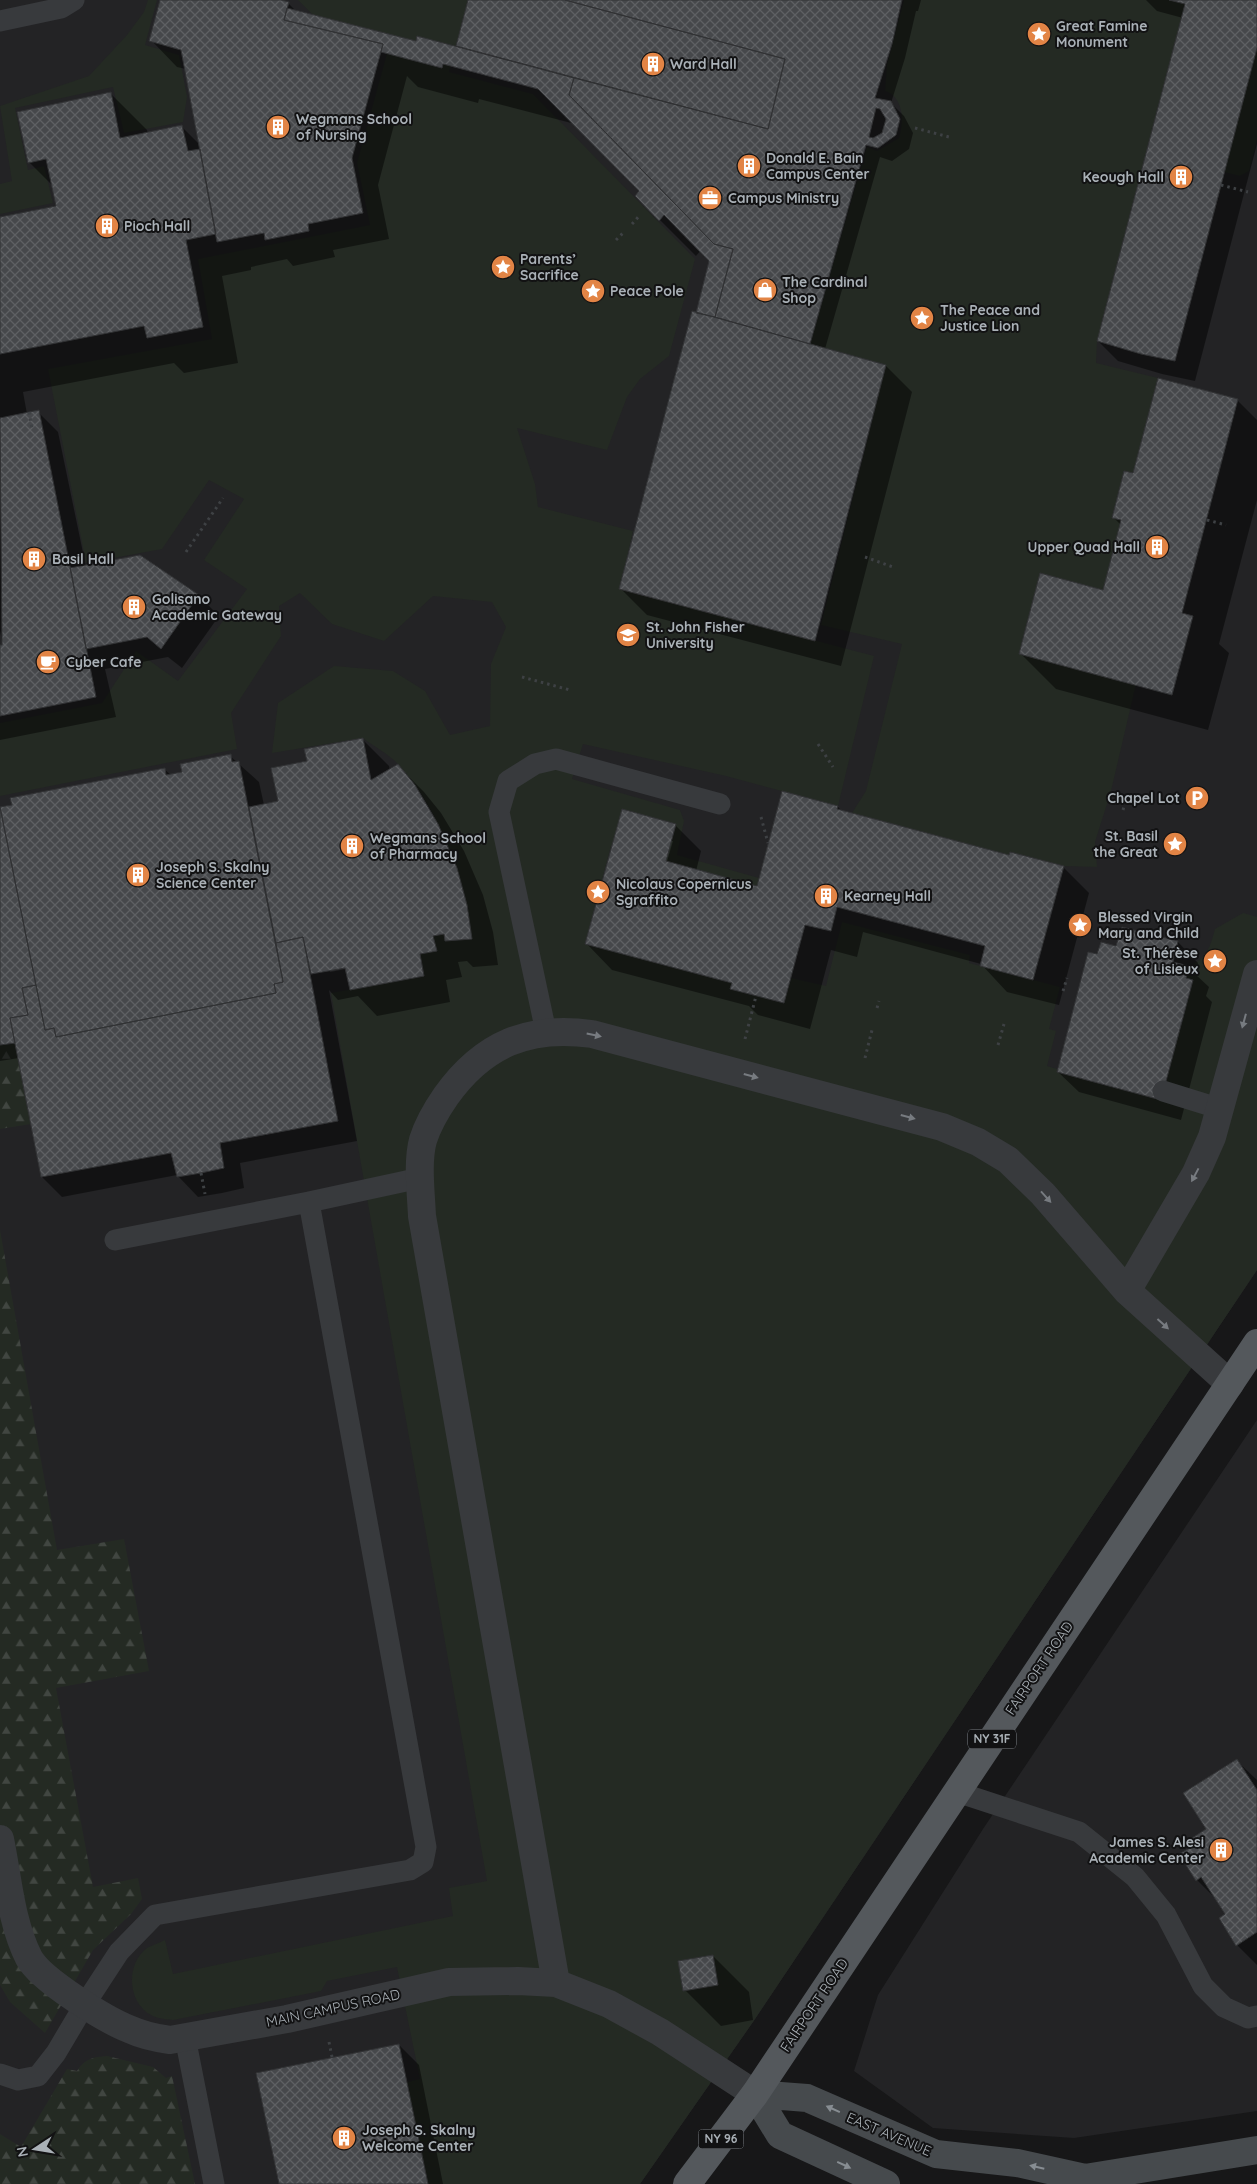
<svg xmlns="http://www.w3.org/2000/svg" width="1257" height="2184" font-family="Quicksand,sans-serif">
<defs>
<pattern id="forest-firs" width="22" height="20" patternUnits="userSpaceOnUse" patternTransform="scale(1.25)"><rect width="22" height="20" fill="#242a23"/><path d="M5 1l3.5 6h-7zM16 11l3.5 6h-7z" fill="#414641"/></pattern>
<pattern id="building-cross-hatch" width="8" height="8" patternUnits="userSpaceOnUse" patternTransform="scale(1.25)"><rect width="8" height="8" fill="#46484b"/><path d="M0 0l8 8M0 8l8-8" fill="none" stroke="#5e6063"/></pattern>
</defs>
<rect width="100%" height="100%" fill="#171718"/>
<path fill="#232325" d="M0 0H1257V1270L753 2022 640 2184H0Z
M1257 1420V2111L1074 2138 933 2128 854 2071 878 1995 983 1829Z"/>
<path fill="#242a23" d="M148 0H157L145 45 179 55 187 97 183 122 124 133 113 87 15 108 28 170 44 166 53 203 0 214V184L12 181 0 106 89 76 127 35 144 12Z
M298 0H468L449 72 533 94 695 259 669 356 640 379 627 397 607 450 517 428 535 484 538 507 633 531 620 589 874 656 838 806 726 776 583 744 572 779 680 810 684 821 677 855 759 878 757 886 611 846 585 944 732 983 730 989 784 1003 791 978 826 986 842 922 970 955 969 963 1060 987 1049 1029 1056 1031 1047 1066 1057 1069V1072L1161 1100 1193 981 1186 978 1189 966C1207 959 1210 947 1215 929L1243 913 1257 917V1270L753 2022 640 2184H428L407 2082 420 2079 397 1967 327 1981 321 1991 173 2020C163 2019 152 2018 144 2010 127 1994 128 1962 147 1948 152 1945 160 1943 165 1940L173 1974 453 1916 449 1888 487 1881 331 993 424 976 420 954 437 951 433 936 444 934 446 941 472 939C462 877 442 814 400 766 390 755 375 747 363 738L272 753 278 703 334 666 393 671 425 691 450 735 490 726 491 664 506 627 492 602 433 596 384 641 332 624 300 593 279 606 281 636 231 713 237 749 0 796V723L102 703 136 651 178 681 247 589 204 560 244 499 209 480 162 549 86 563 48 369 212 339 198 259 370 225 357 163 392 35 313 15Z
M904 0H1169L1185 4 1097 341 1096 363 1158 378 1133 473 1124 471 1112 517 1121 520 1103 590 1040 573 1019 653 1136 684 1111 791 1095 842 1097 867 1064 866 1010 852 1009 855 852 813 866 791 902 644 821 625 886 365 810 344 867 147 877 151 899 138C904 121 904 97 885 91L887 65Z
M1257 48V140L1249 171 1240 176 1224 172Z"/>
<path fill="url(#forest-firs)" d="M15 1043 31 1124 0 1129V1045Z
M0 1230 57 1550 124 1539 149 1671 56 1688 93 1887 138 1878 142 1899 131 1914 93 1950 45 2033 10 2002 0 1985Z
M107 2056 153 2067 166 2078 172 2076 195 2184H0V2134L21 2147 67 2069 77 2071C84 2059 93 2057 107 2056Z"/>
<path fill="#0007" fill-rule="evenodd" d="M161 0H277L288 3 297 12 417 42 457 48 469 0H921L918 11H916L905 58 891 103 904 116 913 133 909 149 892 161 880 157 825 349 886 366 912 392 841 666 647 615 621 589 711 260 701 250 696 256 660 220 641 191 575 124 479 99 478 103 418 87 407 76 378 185 389 239 333 250 335 257 293 266 287 259 251 267V270L222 276 238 363 184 373 174 363 23 392 27 414 38 412 58 432 86 567 198 595 219 616 182 668 168 657 105 669 116 717 0 740V646H3L0 631V218L57 207 53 186 29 162 111 94 147 130 148 134 182 127 200 145 186 69 177 67 151 40Z
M1146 0H1257V144L1195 381 1162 374 1118 361 1098 341 1183 18 1157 11Z
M1238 401 1257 420V500L1219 644 1229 653 1208 730 1056 689 1020 653 1103 591 1121 525 1113 517 1134 475Z
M362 739 389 766 390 771 398 766 424 792 441 813 464 851 483 895 493 932 498 965 473 967 467 961 458 962 462 977 446 980 450 1002 377 1016 358 996 338 1000 329 990 357 1141 240 1163 244 1188 222 1193 198 1197 177 1175 62 1197 42 1177 19 1058 0 1061V809L164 769 171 775 183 773 230 756 259 782 264 805 279 802 308 762ZM351 965V968L330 972V969Z
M783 792 838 807 843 812 1010 857 1063 867 1089 893 1059 1005 1007 992 981 964 863 932 857 957 831 950 810 1029 758 1015 749 1006 612 970 586 943 675 825 701 851 696 871 758 888ZM670 841H673L665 868 663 867Z
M1123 928 1178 942 1198 963 1195 974 1209 987 1206 996 1212 1002 1181 1120 1079 1092 1058 1072 1098 956 1117 948Z
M1237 1761 1257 1780V1965L1237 1945 1226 1915 1217 1900 1197 1880 1194 1846 1208 1829Z
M713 1956 749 1992 753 2020 721 2026 685 1990Z
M399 2045 419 2065 443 2184H280Z"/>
<path fill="url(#building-cross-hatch)" stroke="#313234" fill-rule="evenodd" d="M160 0H281L289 2 284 20 383 44 352 158 363 213 308 224 309 231 265 240 264 233 217 242 181 50 149 41Z
M468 0H565L785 59 768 129 456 46Z
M565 0H902L892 44 875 98 891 101 900 119 896 135 878 148 866 145 810 344 715 317 733 249 714 244 569 95 574 78 768 129 785 59ZM876 108 880 109 886 119 882 133 873 138 869 137Z
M1169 0H1257V48L1175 361 1141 354 1097 341 1185 4Z
M287 8 416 41 417 36 574 78 569 95 714 244 733 249 715 317 696 313 709 261 664 215 659 221 635 196 639 191 538 89 443 64 442 68 381 52 383 44 284 20Z
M111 92 120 138 182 125 188 151 200 149 216 234 186 240 203 327 147 338 144 326 0 354V217L56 206 46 159 28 163 17 112Z
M692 311 886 365 815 641 619 589Z
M1158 378 1238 399 1182 613 1193 616 1172 695 1019 654 1040 573 1103 590 1121 520 1112 518 1124 471 1133 473Z
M39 410 96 697 0 716V645H2L0 418Z
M140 555 199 595 161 649 147 637 86 649 70 568Z
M363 738 371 780 398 764 415 785 438 824 457 868 467 905 472 939 445 941 444 934 433 936 437 951 420 954 424 976 350 990 345 968 311 974 303 937 276 943 249 807 278 801 271 768 307 761 304 749Z
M231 754 232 762 239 761 283 982 274 984 276 993 56 1037 54 1028 45 1030 0 807 12 805 10 798 165 768 166 775 182 772 180 764Z
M782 791 838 806 837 809 1009 855 1010 852 1064 866 1033 980 980 966 985 946 837 907 831 931 805 925 784 1003 730 989 732 983 585 944 622 809 676 824 666 861 757 886Z
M0 807 36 985 22 988 28 1015 10 1018 15 1043 0 1045Z
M1122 927 1178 941 1173 962 1189 966 1186 978 1193 980 1161 1100 1057 1072 1088 952 1097 954 1101 942 1116 946Z
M303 937 338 1121 220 1143 224 1168 201 1173 177 1177 171 1153 41 1177 10 1018 28 1015 22 988 36 985 45 1030 54 1028 56 1037 276 993 274 984 283 982 276 943Z
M1237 1759 1257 1790V1932L1236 1946 1219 1918 1225 1914 1201 1877 1196 1881 1179 1854 1193 1846 1189 1840 1206 1829 1183 1793Z
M713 1955 718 1985 683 1991 678 1961Z
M399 2044 428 2184H279L256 2073Z"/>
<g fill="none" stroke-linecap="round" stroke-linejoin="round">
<path stroke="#3e4144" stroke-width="3" stroke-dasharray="2.5 4" stroke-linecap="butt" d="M915 128 949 137
M1221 185 1248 192
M632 224 640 215
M616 240 623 233
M29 412 32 428
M1207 520 1226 525
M186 552 223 498
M865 557 893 567
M522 677 570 690
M818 744 833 767
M1123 810 1127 795
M761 817 768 843
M1063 991 1067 978
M877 1008 879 1001
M745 1039 756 996
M998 1045 1004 1024
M865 1058 872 1030
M201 1173 205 1194
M329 2042 332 2057"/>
<path stroke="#383a3d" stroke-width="21" d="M0 21 61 8 74 0
M546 1032 499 812 508 781 535 764 556 759 720 804
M1163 1091 1221 1109
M115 1240 309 1202
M957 1792 1079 1832 1135 1877 1166 1915 1203 1986 1224 2007 1248 2018 1257 2016
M185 2037 214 2184
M0 2074 18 2080 38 2076 56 2053 85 2004 119 1952 155 1915 410 1870 423 1862 426 1847 309 1202 420 1178"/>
<path stroke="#383a3d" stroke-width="28" d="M1127 1291 1196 1173 1212 1137 1257 974
M0 1839C8 1878 11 1923 29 1958 41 1980 106 2020 129 2029 142 2035 155 2038 170 2040L287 2019 449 1982 518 1981 556 1983 609 2004 660 2032 755 2094
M556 1983 422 1216C421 1193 417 1162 423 1140 428 1124 437 1109 446 1096 483 1044 529 1025 592 1034L942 1127 978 1142 1008 1160 1043 1194 1127 1291 1230 1384"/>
<path stroke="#464a4d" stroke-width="28" d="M755 2094 807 2098 936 2154 1017 2163 1085 2178
M755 2094 780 2135 886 2184
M1069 2184 1085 2178 1257 2150"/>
<path stroke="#54585c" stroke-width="28" d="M687 2184 755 2094 1257 1343"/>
</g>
<defs><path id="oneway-solid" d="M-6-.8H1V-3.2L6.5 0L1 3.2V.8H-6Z" transform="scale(1.25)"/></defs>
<g fill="#777b80">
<use href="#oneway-solid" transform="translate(1244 1021) rotate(105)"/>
<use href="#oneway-solid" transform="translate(594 1035) rotate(12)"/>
<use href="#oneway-solid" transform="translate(751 1076) rotate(15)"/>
<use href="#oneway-solid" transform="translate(908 1117) rotate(15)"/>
<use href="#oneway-solid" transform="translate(1195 1175) rotate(118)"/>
<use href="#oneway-solid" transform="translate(1046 1197) rotate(48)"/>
<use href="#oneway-solid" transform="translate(1163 1324) rotate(42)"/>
</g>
<g fill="#878d92">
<use href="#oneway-solid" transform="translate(833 2109) rotate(-156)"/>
<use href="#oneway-solid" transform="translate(844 2165) rotate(25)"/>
<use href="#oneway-solid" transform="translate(1037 2167) rotate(-167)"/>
</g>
<defs>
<g id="sight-disc" transform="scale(1.25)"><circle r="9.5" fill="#e28445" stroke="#121213"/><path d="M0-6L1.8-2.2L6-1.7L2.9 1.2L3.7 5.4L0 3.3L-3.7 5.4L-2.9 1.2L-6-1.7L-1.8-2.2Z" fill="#fff"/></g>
<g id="building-disc" transform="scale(1.25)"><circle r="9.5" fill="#e28445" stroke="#121213"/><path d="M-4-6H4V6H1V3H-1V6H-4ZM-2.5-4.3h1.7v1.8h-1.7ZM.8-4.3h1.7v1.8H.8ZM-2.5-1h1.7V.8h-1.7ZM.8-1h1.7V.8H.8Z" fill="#fff"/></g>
<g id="office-disc" transform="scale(1.25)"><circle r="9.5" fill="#e28445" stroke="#121213"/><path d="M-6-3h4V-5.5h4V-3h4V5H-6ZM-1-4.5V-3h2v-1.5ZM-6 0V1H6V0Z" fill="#fff"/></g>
<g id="shop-disc" transform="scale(1.25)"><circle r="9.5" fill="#e28445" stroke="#121213"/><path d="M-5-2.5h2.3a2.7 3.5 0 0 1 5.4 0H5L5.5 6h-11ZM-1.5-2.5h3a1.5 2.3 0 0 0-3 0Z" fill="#fff"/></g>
<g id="university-disc" transform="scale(1.25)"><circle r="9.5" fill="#e28445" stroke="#121213"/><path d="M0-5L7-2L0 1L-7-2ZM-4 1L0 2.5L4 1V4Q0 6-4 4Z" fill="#fff"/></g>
<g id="cafe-disc" transform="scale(1.25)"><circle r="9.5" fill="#e28445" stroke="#121213"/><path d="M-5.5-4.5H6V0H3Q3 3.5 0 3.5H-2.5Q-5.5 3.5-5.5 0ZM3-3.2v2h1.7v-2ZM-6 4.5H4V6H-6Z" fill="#fff"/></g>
<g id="parking-disc" transform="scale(1.25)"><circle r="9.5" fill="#e28445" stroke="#121213"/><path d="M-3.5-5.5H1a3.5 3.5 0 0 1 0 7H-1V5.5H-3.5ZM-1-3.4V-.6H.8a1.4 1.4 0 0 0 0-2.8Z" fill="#fff"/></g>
</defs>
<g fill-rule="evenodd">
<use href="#sight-disc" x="1039" y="34"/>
<use href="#building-disc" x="653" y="64"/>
<use href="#building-disc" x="278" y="127"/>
<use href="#building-disc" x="749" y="166"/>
<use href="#building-disc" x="1181" y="177"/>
<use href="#office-disc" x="710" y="198"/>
<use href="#building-disc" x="107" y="226"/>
<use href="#sight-disc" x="503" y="267"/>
<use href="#shop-disc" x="765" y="290"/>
<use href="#sight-disc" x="593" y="291"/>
<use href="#sight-disc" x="922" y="318"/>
<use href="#building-disc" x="1157" y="547"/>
<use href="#building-disc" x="34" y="559"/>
<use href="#building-disc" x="134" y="607"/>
<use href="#university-disc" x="628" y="635"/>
<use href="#cafe-disc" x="48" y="662"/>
<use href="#parking-disc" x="1197" y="798"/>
<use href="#sight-disc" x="1175" y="844"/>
<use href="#building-disc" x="352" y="846"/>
<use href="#building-disc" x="138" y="875"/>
<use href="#sight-disc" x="598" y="892"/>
<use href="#building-disc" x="826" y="896"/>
<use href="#sight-disc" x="1080" y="925"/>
<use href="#sight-disc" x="1215" y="961"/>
<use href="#building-disc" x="1221" y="1850"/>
<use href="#building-disc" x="344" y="2138"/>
</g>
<g text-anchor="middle" stroke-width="4" stroke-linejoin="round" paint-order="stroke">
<g fill="#121213" stroke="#7c8186" stroke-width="1">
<rect x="968" y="1729.5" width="48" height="19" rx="4"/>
<rect x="698.5" y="2129.5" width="45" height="19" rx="4"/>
</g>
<g font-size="12" font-weight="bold" fill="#aab1b7">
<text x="992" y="1743">NY 31F</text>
<text x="721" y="2143">NY 96</text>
</g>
<g font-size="14" font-weight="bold" fill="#aab1b7" stroke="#121213" text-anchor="start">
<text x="1056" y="31">Great Famine<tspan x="1056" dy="16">Monument</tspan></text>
<text x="670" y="69">Ward Hall</text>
<text x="296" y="124">Wegmans School<tspan x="296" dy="16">of Nursing</tspan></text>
<text x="766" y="163">Donald E. Bain<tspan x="766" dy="16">Campus Center</tspan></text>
<text x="1164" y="182" text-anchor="end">Keough Hall</text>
<text x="728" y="203">Campus Ministry</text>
<text x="124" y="231">Pioch Hall</text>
<text x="520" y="264">Parents’<tspan x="520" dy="16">Sacrifice</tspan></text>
<text x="782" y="287">The Cardinal<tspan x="782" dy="16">Shop</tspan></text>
<text x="610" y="296">Peace Pole</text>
<text x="940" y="315">The Peace and<tspan x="940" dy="16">Justice Lion</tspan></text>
<text x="1140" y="552" text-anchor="end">Upper Quad Hall</text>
<text x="52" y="564">Basil Hall</text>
<text x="152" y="604">Golisano<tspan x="152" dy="16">Academic Gateway</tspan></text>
<text x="646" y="632">St. John Fisher<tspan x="646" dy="16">University</tspan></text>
<text x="66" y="667">Cyber Cafe</text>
<text x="1180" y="803" text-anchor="end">Chapel Lot</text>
<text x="1158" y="841" text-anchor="end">St. Basil<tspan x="1158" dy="16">the Great</tspan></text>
<text x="370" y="843">Wegmans School<tspan x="370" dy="16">of Pharmacy</tspan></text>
<text x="156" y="872">Joseph S. Skalny<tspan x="156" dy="16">Science Center</tspan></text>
<text x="616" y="889">Nicolaus Copernicus<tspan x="616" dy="16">Sgraffito</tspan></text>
<text x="844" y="901">Kearney Hall</text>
<text x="1098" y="922">Blessed Virgin<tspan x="1098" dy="16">Mary and Child</tspan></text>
<text x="1198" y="958" text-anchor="end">St. Thérèse<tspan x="1198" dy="16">of Lisieux</tspan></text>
<text x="1204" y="1847" text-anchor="end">James S. Alesi<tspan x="1204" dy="16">Academic Center</tspan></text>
<text x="362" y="2135">Joseph S. Skalny<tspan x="362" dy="16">Welcome Center</tspan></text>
</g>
<g font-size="14" fill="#aab1b7" stroke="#121213">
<text transform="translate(1039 1668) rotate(-56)" y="5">FAIRPORT ROAD</text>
<text transform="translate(814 2005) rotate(-56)" y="5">FAIRPORT ROAD</text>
<text transform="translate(333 2008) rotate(-12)" y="5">MAIN CAMPUS ROAD</text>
<text transform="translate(889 2134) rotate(23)" y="5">EAST AVENUE</text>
</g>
</g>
<g transform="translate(35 2149) rotate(258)" stroke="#121213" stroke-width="4" paint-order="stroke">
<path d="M0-4L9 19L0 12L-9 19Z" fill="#aab1b7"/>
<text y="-8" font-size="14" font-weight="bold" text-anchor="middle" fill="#aab1b7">N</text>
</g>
</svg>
